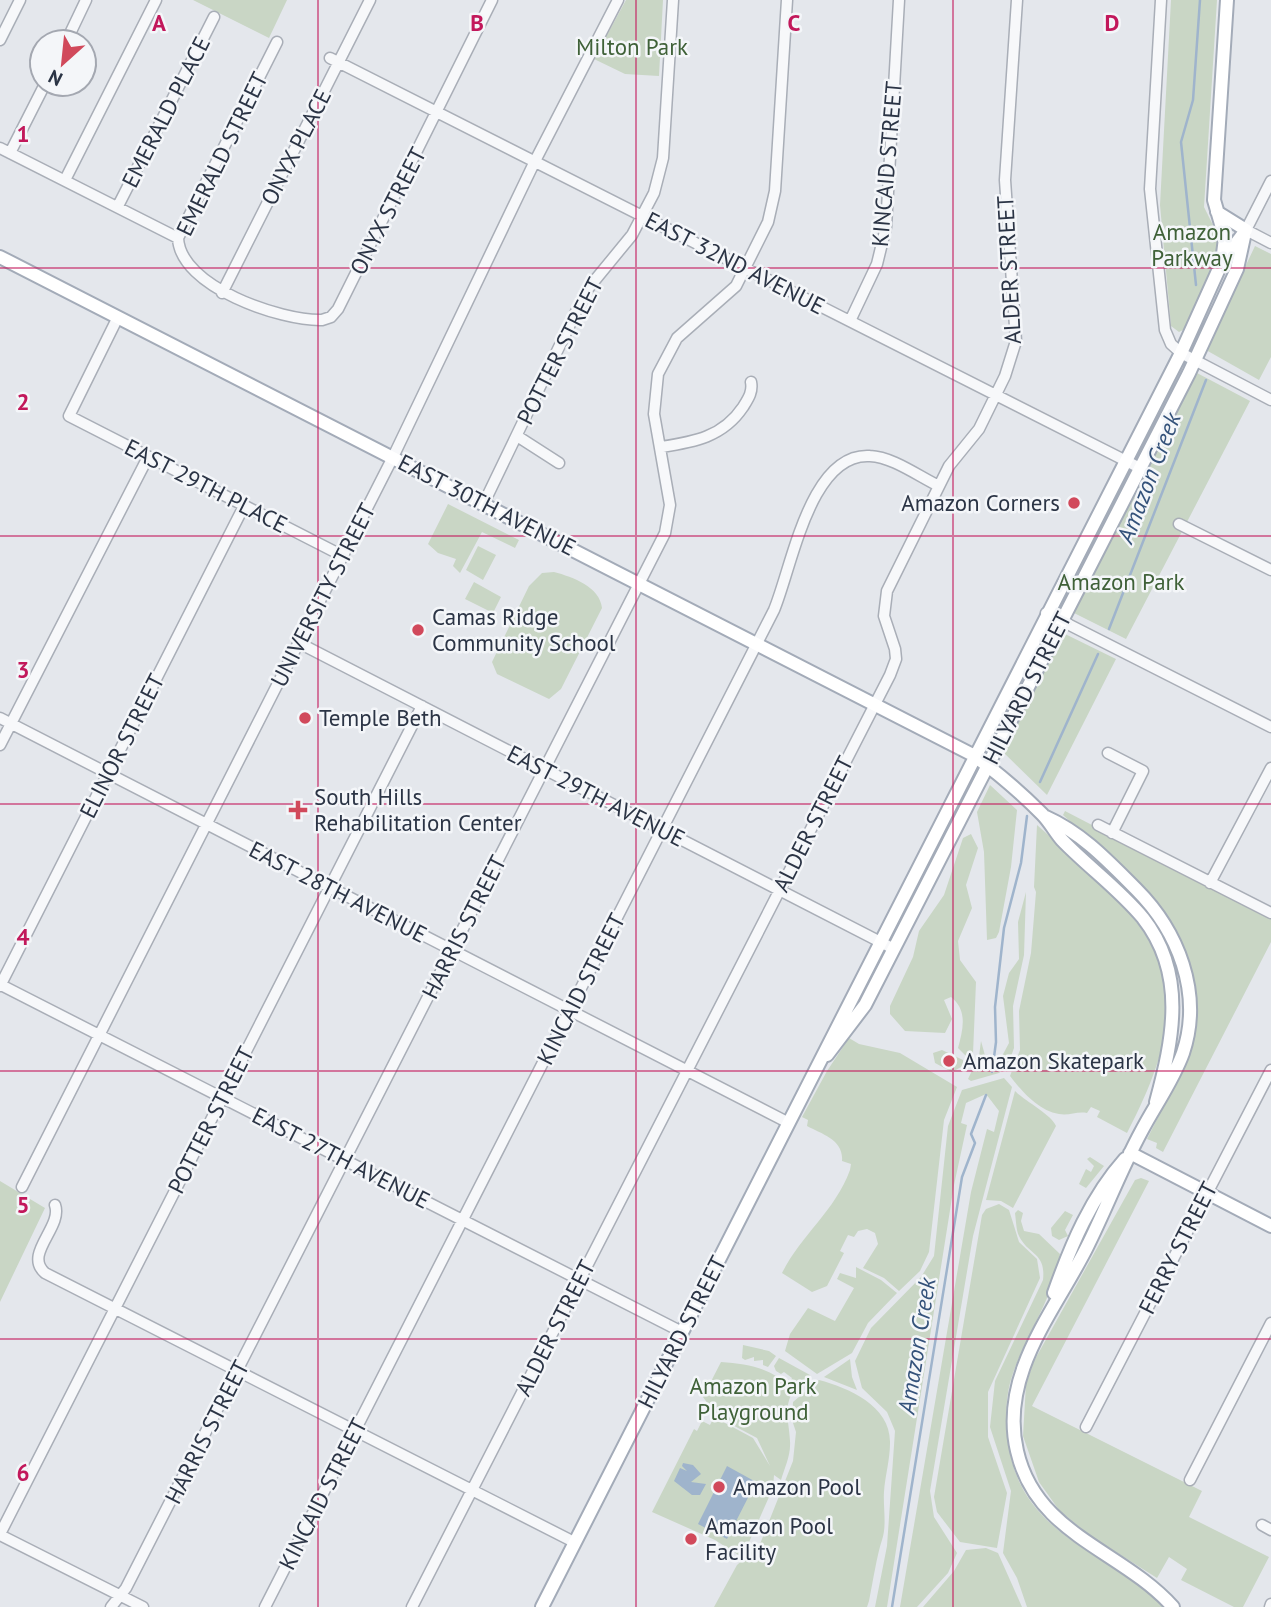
<svg xmlns="http://www.w3.org/2000/svg" width="1271" height="1607" font-family="'PT Sans',sans-serif">
<rect width="100%" height="100%" fill="#e4e7ec"/>
<path fill="#c9d6c5" d="M193 0H287L269 38Z
M626 0H663L659 76 625 74 594 59Z
M1171 0H1217L1204 207 1221 241 1218 258 1185 329 1179 332 1171 326 1160 205Z
M1255 246 1271 254V357L1259 380 1206 350Z
M1197 373 1250 401 1126 639 1072 612 1193 375Z
M448 504 519 540 515 548 482 532 460 573 453 566 456 559 438 553 428 544Z
M478 546 496 555 483 580 466 570Z
M554 572C573 577 600 587 602 608L561 689 549 699 497 674 492 662 529 586 542 573Z
M474 582 501 597 493 613 465 599Z
M1061 632 1116 659 1047 795 1002 751Z
M990 785 1017 810 1011 867 999 932 996 938 987 940 984 852 977 812Z
M1065 811 1271 918V942L1163 1152 1156 1148 1157 1143 1147 1139 1181 1072 1188 1047 1181 943 1107 855 1063 815Z
M1037 825C1157 932 1211 972 1127 1133L1097 1117 1100 1111 1091 1107 1087 1113C1077 1111 1069 1116 1059 1114 1038 1111 1020 1089 1010 1076L1020 1050 1019 1011 1031 953 1036 892 1034 887Z
M971 834 978 848 966 885 972 908 958 941 960 960 976 982 973 1054 966 1056 958 1048C963 1030 968 1010 951 997L944 1000 952 1019 945 1033 905 1031 890 1014V1006L913 957 919 931 944 895 963 838Z
M1026 892 1024 955 1013 1006 1014 1048 1008 1065 999 1073 971 1081 968 1079 979 1056 981 1041 989 1070 993 1073 1009 1043 1003 996 1009 973 1019 959 1018 922Z
M849 1038 859 1044 900 1053 957 1087 944 1120 929 1252 920 1271 899 1291 884 1278 863 1268 878 1244 875 1233 867 1229 858 1231 854 1237 848 1235 840 1251 844 1253 827 1286 812 1292 782 1273C801 1235 835 1211 850 1170L851 1164 842 1161C844 1140 822 1134 807 1126L808 1120 802 1117 827 1071Z
M942 1050 963 1060V1066L952 1072 935 1063 933 1053Z
M1004 1078 1012 1087 973 1236 930 1491 934 1517 957 1553 948 1573 917 1607H900L971 1192 987 1129 994 1132 999 1111 986 1094 966 1103 961 1123 967 1125 954 1185 887 1607H875L887 1546 895 1431 887 1412 862 1388 855 1361 871 1328 921 1277 934 1256 948 1126 962 1090Z
M1015 1091C1025 1101 1052 1115 1056 1126L1013 1208 1001 1201 986 1200Z
M1090 1157 1104 1166 1086 1188 1079 1184 1086 1169 1091 1172 1094 1166 1087 1159Z
M1141 1178 1149 1181 1032 1406 1202 1491 1189 1517 1269 1557 1243 1607H1234L1181 1580 1187 1569 1169 1557 1157 1578 1089 1535 1059 1510 1039 1482 1023 1436 1026 1384 1034 1361 1135 1180Z
M0 1181 45 1208 0 1302Z
M999 1204 1009 1210 1019 1242 1037 1259 1040 1278 988 1392V1437L1007 1493 997 1548 960 1542 937 1512 934 1497 982 1215 986 1209Z
M1018 1210 1023 1213 1021 1221 1024 1231 1039 1234 1060 1254C1054 1300 1022 1339 1010 1383 1005 1402 1006 1422 1008 1441 1020 1538 1107 1548 1163 1607H1027L1017 1578 1003 1553 1011 1491 990 1427 995 1381 1043 1280C1046 1252 1029 1256 1019 1236 1016 1230 1016 1220 1015 1213Z
M1065 1211 1073 1215 1065 1230 1068 1236 1059 1240 1052 1236 1051 1228Z
M856 1267 881 1280 897 1293 868 1323 852 1353 817 1374 785 1351 790 1334 808 1308 835 1321 854 1288 837 1279 840 1273 856 1278Z
M743 1345 769 1351 776 1356 768 1367 763 1365V1360L754 1361V1357L745 1360 742 1358Z
M779 1358 810 1375 811 1379 795 1388 790 1383 792 1378 784 1372 781 1374 776 1371 774 1366Z
M850 1359 852 1377 857 1390 824 1377Z
M721 1362C750 1364 773 1368 793 1391 783 1410 789 1420 790 1441 791 1455 785 1467 781 1480L774 1475 773 1488 746 1549 744 1548 740 1556 715 1540 652 1512 694 1429 697 1431 702 1421 710 1425 714 1417 753 1438 770 1466 757 1438 708 1412V1404L703 1397Z
M819 1380C849 1388 891 1406 890 1443 890 1460 885 1476 884 1492 883 1506 887 1526 882 1540 877 1555 873 1581 869 1601L867 1607H714L737 1565 760 1544 793 1461 796 1432 792 1420 793 1402Z
M986 1548 998 1553 1022 1607H923L954 1571 966 1550Z"/>
<path fill="#9fb4cc" d="M683 1463 693 1465 701 1474 691 1482 706 1484 700 1495H692L674 1481 680 1468 687 1471 682 1466Z
M727 1466 756 1482 727 1539 698 1524Z"/>
<g fill="none" stroke-linecap="round" stroke-linejoin="round">
<path stroke="#9fb4cc" stroke-width="2.5" d="M1196 285 1181 142 1193 100 1200 0
M1109 629 1206 380
M1040 782 1098 654
M992 1072 996 1042 995 1007 1004 928 1021 863 1027 816
M892 1607 962 1177 975 1143 971 1134 986 1095"/>
<g stroke="#a9aeb7" stroke-width="13">
<path id="minor" d="M1161 0 1150 189 1165 330 1171 344 1181 353 1271 400
M0 40 20 0
M66 42 86 0
M277 42 178 238C180 287 281 321 322 320L331 317 338 309 492 0
M330 58 1140 468
M0 148 178 238
M10 153 45 84
M65 180 156 0
M1271 181 1246 230 1271 243
M118 206 214 17
M222 293 370 0
M118 317 69 416 343 556
M850 321 877 264 886 227 899 0
M517 436 559 463
M661 447C694 442 723 437 743 407 748 399 753 392 751 382
M484 503 586 291 632 235 654 193 663 158 673 0
M1179 524 1271 570
M1046 613 1271 727
M299 643 894 949
M0 718 789 1123
M0 745 148 457
M1108 753 1143 771 1112 833
M1098 825 1271 913
M1210 883 1271 768
M1 985 682 1332
M0 986 244 506
M22 1187 393 457 535 161 618 0
M55 1205C63 1227 23 1254 45 1273L574 1542
M1086 1427 1271 1070
M1190 1480 1271 1323
M1262 1525 1271 1530
M0 1534 422 706
M0 1535 143 1607
M111 1607 126 1588 665 533 670 505 654 414 658 374 677 338 736 286 768 222 775 191 787 0
M265 1607 774 610C792 567 810 452 870 456 893 457 918 476 939 486
M412 1607 890 675 896 659 895 649 884 616 887 591 949 466 979 429 1005 376 1016 341 1005 180 1017 0
M1270 1607 1271 1604"/>
</g>
<g stroke="#a3abb8" stroke-width="16">
<path id="major" d="M1217 212 1246 230
M0 257 973 755C998 773 1021 793 1042 814 1050 822 1055 832 1062 840 1088 867 1119 889 1143 918 1187 974 1173 1040 1156 1102
M1222 262 1225 238 1214 200 1227 0
M1046 817C1082 833 1108 861 1136 889 1178 931 1203 993 1183 1053 1173 1081 1155 1105 1141 1132 1121 1169 1106 1209 1087 1247 1055 1311 999 1374 1017 1451 1036 1535 1122 1550 1173 1607
M827 1055 865 1005 1189 373 1237 269 1244 237
M1130 1153 1271 1226
M1054 1293C1071 1245 1091 1197 1125 1159
M542 1607 1181 353 1222 262 1246 230"/>
</g>
<use href="#minor" stroke="#f7f8fa" stroke-width="10"/>
<use href="#major" stroke="#fff" stroke-width="12"/>
</g>
<path fill="none" stroke="#c2185b" stroke-width="2" stroke-opacity="0.55" d="M318 0V1607M636 0V1607M953 0V1607M0 268H1271M0 536H1271M0 804H1271M0 1071H1271M0 1339H1271"/>
<g fill="#d1495b" stroke="#f4f6f9" stroke-width="2.5">
<circle cx="1074" cy="503" r="7"/>
<circle cx="418" cy="630" r="7"/>
<circle cx="305" cy="718" r="7"/>
<path d="M294.5 799.5h7v7h7v7h-7v7h-7v-7h-7v-7h7z"/>
<circle cx="949" cy="1061" r="7"/>
<circle cx="719" cy="1487" r="7"/>
<circle cx="691" cy="1539" r="7"/>
</g>
<g text-anchor="middle" stroke-width="5" stroke-linejoin="round" paint-order="stroke">
<g font-size="23" fill="#3f6138" stroke="#f4f6f9">
<text x="632" y="55">Milton Park</text>
<text x="1192" y="240">Amazon<tspan x="1192" dy="26">Parkway</tspan></text>
<text x="1121" y="590">Amazon Park</text>
<text x="753" y="1394">Amazon Park<tspan x="753" dy="26">Playground</tspan></text>
</g>
<g font-size="23" fill="#2b3445" stroke="#f4f6f9">
<text transform="translate(166 112) rotate(-63)" y="8">EMERALD PLACE</text>
<text transform="translate(296 147) rotate(-63)" y="8">ONYX PLACE</text>
<text transform="translate(222 154) rotate(-64)" y="8">EMERALD STREET</text>
<text transform="translate(887 164) rotate(-85)" y="8">KINCAID STREET</text>
<text transform="translate(388 211) rotate(-63)" y="8">ONYX STREET</text>
<text transform="translate(735 263) rotate(27)" y="8">EAST 32ND AVENUE</text>
<text transform="translate(1009 270) rotate(-93)" y="8">ALDER STREET</text>
<text transform="translate(560 351) rotate(-63)" y="8">POTTER STREET</text>
<text transform="translate(206 486) rotate(27)" y="8">EAST 29TH PLACE</text>
<text transform="translate(487 505) rotate(27)" y="8">EAST 30TH AVENUE</text>
<text transform="translate(323 595) rotate(-63)" y="8">UNIVERSITY STREET</text>
<text transform="translate(1027 688) rotate(-63)" y="8">HILYARD STREET</text>
<text transform="translate(122 746) rotate(-63)" y="8">ELINOR STREET</text>
<text transform="translate(596 796) rotate(27)" y="8">EAST 29TH AVENUE</text>
<text transform="translate(813 824) rotate(-63)" y="8">ALDER STREET</text>
<text transform="translate(338 892) rotate(27)" y="8">EAST 28TH AVENUE</text>
<text transform="translate(464 927) rotate(-63)" y="8">HARRIS STREET</text>
<text transform="translate(581 989) rotate(-63)" y="8">KINCAID STREET</text>
<text transform="translate(211 1120) rotate(-63)" y="8">POTTER STREET</text>
<text transform="translate(341 1158) rotate(27)" y="8">EAST 27TH AVENUE</text>
<text transform="translate(1178 1248) rotate(-63)" y="8">FERRY STREET</text>
<text transform="translate(555 1328) rotate(-63)" y="8">ALDER STREET</text>
<text transform="translate(682 1332) rotate(-63)" y="8">HILYARD STREET</text>
<text transform="translate(207 1432) rotate(-63)" y="8">HARRIS STREET</text>
<text transform="translate(323 1494) rotate(-63)" y="8">KINCAID STREET</text>
</g>
<g font-size="23" fill="#2b3445" stroke="#f4f6f9" text-anchor="start">
<text x="1060" y="511" text-anchor="end">Amazon Corners</text>
<text x="432" y="625">Camas Ridge<tspan x="432" dy="26">Community School</tspan></text>
<text x="319" y="726">Temple Beth</text>
<text x="314" y="805">South Hills<tspan x="314" dy="26">Rehabilitation Center</tspan></text>
<text x="963" y="1069">Amazon Skatepark</text>
<text x="733" y="1495">Amazon Pool</text>
<text x="705" y="1534">Amazon Pool<tspan x="705" dy="26">Facility</tspan></text>
</g>
<g font-size="24" font-style="italic" fill="#34527a" stroke="#f4f6f9">
<text transform="translate(1149 478) rotate(-69)" y="8">Amazon Creek</text>
<text transform="translate(917 1346) rotate(-81)" y="8">Amazon Creek</text>
</g>
</g>
<g font-size="23" text-anchor="middle" font-weight="bold" fill="#c2185b" stroke="#f4f6f9" stroke-width="5" stroke-linejoin="round" paint-order="stroke">
<text x="159" y="31">A</text>
<text x="477" y="31">B</text>
<text x="794" y="31">C</text>
<text x="1112" y="31">D</text>
<text x="23" y="142">1</text>
<text x="23" y="410">2</text>
<text x="23" y="678">3</text>
<text x="23" y="945">4</text>
<text x="23" y="1213">5</text>
<text x="23" y="1481">6</text>
</g>
<g transform="translate(63 63) rotate(207)"><circle r="33" fill="#f4f6f9" stroke="#a4a8b1" stroke-width="2"/>
<path d="M0-5L12 26L0 18L-12 26Z" fill="#d1495b"/>
<text y="-10" font-size="19" font-weight="bold" text-anchor="middle" fill="#2b3445">N</text>
</g>
</svg>
